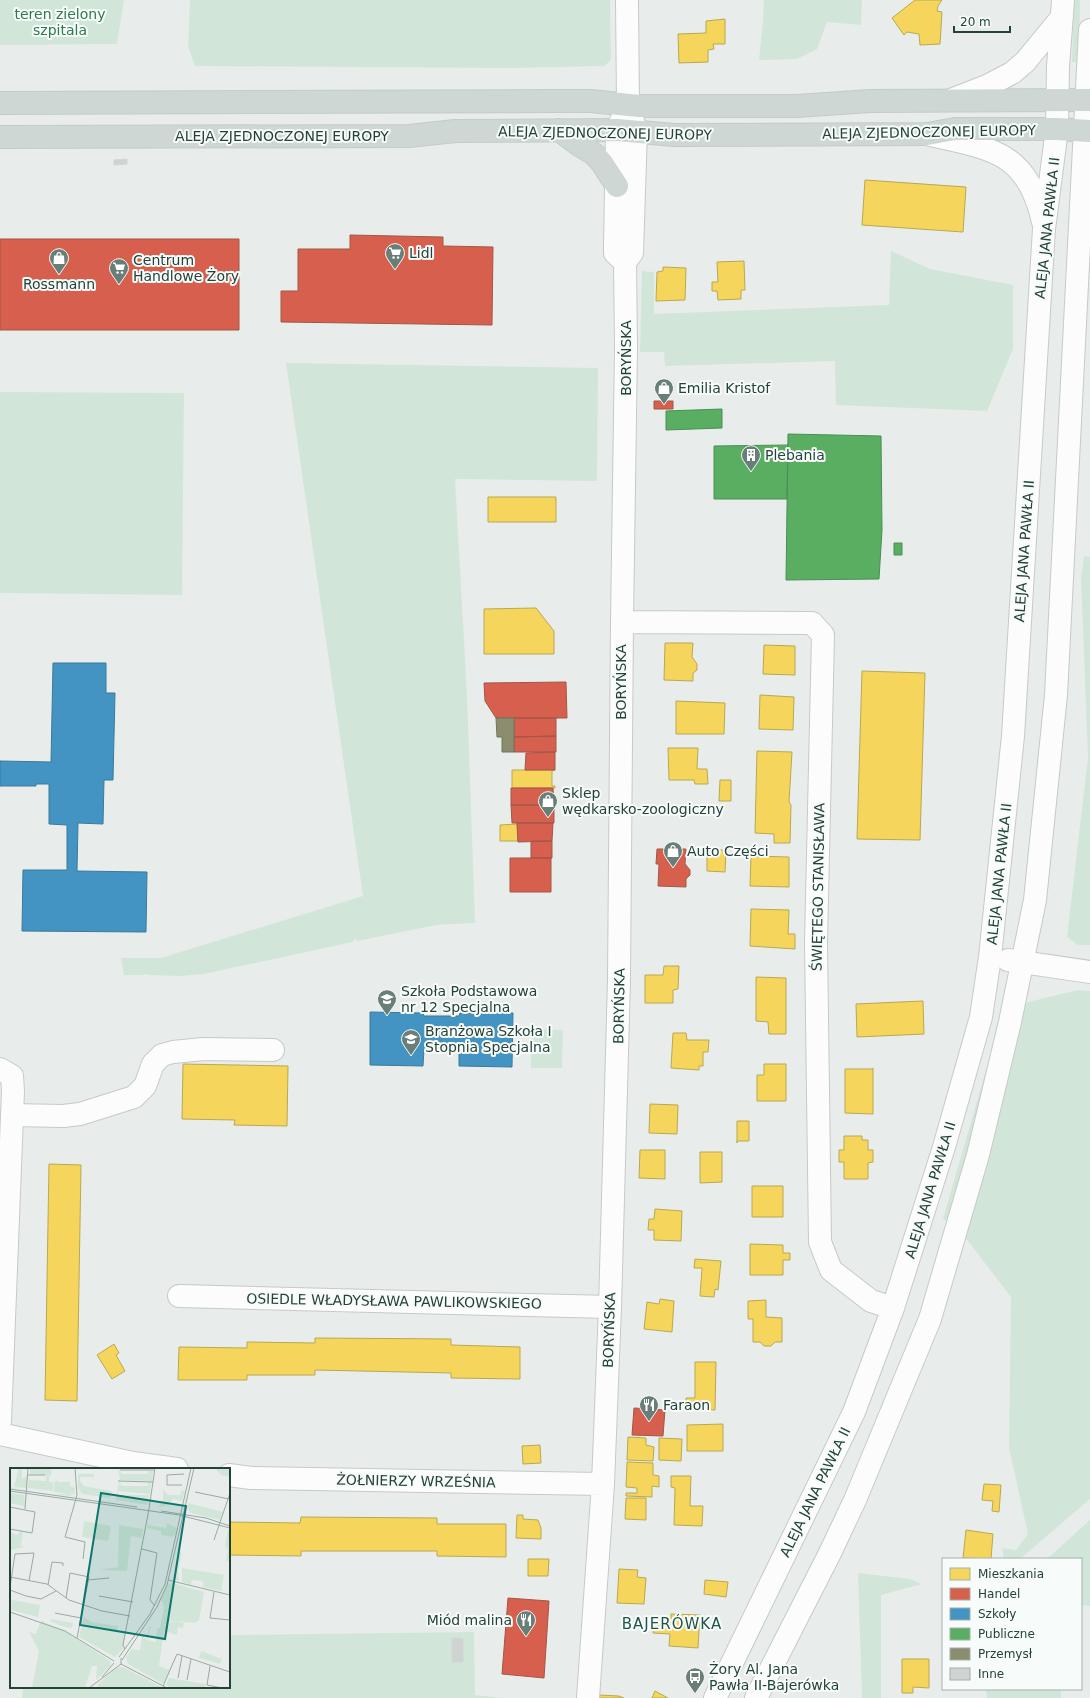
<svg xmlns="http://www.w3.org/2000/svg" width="1090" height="1698" font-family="'DejaVu Sans',sans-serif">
<rect width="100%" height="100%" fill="#e8edeb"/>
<path fill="#d1e6d8" d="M0 0H124L117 44 0 45Z
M190 0H610L611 60 604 66 511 68 195 66 188 47Z
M764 0H862L861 25 827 22 817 49 797 59 759 60 763 21Z
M1074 0H1080L1079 62H1072Z
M891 251 930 269 1013 285V349L987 411 836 405 835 361 665 366 664 352H640L642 271 654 272V314L889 305Z
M286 363 598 368 597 481 455 479 467 694 475 923 436 925 357 941 356 939 353 940V942L204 974 181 976 147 975V974H144V975H124L121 958H161L363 896Z
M0 392 184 393 182 595 0 593Z
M1084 556 1090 557V945H1078L1067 937 1088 758 1081 578Z
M1078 990 1090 991V1499L1020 1559H1004L1002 1548 1016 1550 1028 1534 1009 1448 1011 1297 958 1228 943 1219 1004 1008Z
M532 1029 563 1030 562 1068H531Z
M1090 1520V1606L1081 1605V1559H1047Z
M858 1573 910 1579 922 1584 881 1595V1698H862Z
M474 1632 475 1695 502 1698H22L23 1687H229V1635Z
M986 1689H1061V1698H987Z"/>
<path fill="#f6d55c" stroke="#b7a952" d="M915 0H942L938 6 937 11 942 12 940 44 920 45 919 34 907 32 904 35 892 18Z
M725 19V44H713L714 49 708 50V62L679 63 678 34 706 33V21Z
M865 180 966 187 963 232 862 225Z
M744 261 745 290H741V299L718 300 717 291H712V282H718L717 262Z
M663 267 686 268 685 300 656 301 657 272 663 271Z
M488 497H556V522H488Z
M536 608 554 631V654H484V609Z
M665 643H693L692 657 697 664V670L693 673V681L664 680Z
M764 645 795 646V675L763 674Z
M862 671 925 673 920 840 857 839Z
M760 695 794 697 793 730 759 729Z
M676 701 725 703 724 734H676Z
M668 748H698L697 769H707L708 784H695L694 780H669Z
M757 751 792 752 789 802 791 805 790 843H774V834L755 833Z
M512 770H555L552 771V786H555V788H512Z
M720 780H731V801H719Z
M517 824 518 841H500V825Z
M707 850H726L725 872 707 871Z
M751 856 789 857V887L750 886Z
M751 909 789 910 788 934H795V949L750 946Z
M664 966H679L678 989 673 990V1003H645V975H663Z
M756 977 786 978V1034H769L768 1022 756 1021Z
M923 1001 924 1034 857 1037 856 1004Z
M673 1033H686L687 1040H709L708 1052H703V1066H699V1070L671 1068Z
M183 1064 288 1066 287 1126 234 1125 235 1120 182 1119Z
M764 1064H786V1101H757V1075H764Z
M873 1068V1114L845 1113V1069H872Z
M650 1104 678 1105 677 1134 649 1133Z
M737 1121H749V1141H737V1143Z
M844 1136H862V1140H868V1150H873V1162L868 1163V1179H844V1162H839V1150H844Z
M640 1150H665V1179L639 1178Z
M700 1152H722V1182L700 1183Z
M49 1164 81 1165 77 1401 45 1400Z
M752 1186H783V1217H752Z
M655 1209 682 1211 681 1241 654 1240V1230H648L649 1219H654Z
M750 1244 783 1245V1253H790V1260H783V1275H750Z
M695 1259 721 1261 718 1290 715 1289 714 1297 700 1296 702 1268H694Z
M660 1299 674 1301 672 1332 644 1329 647 1302 659 1304Z
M766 1300V1317L782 1318V1342H775L771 1346H764L760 1342H753V1319H748V1301Z
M315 1338 451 1339V1345L520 1347V1379L451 1378V1373L315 1370V1375H247V1380H178L179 1347 247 1348V1342L315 1343Z
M114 1344 119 1353 116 1355 125 1371 112 1379 97 1355Z
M695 1362H716L715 1410 703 1409V1407H686V1398H695Z
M723 1424V1451H687V1425Z
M628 1437 646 1438V1445L654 1447 653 1461 627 1460Z
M659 1438 682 1439 681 1461 659 1460Z
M540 1445 541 1463 523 1464 522 1446Z
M627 1462 653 1463V1475L659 1476V1487L652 1486V1497L626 1496V1493H637V1488L626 1487Z
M671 1476H691L690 1506H703L702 1526 674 1525 675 1488 671 1487Z
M984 1484 1001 1485 999 1512 992 1511 993 1501 982 1500Z
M626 1498H646V1520L625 1519Z
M517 1515H523V1519L538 1520 541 1528V1539L516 1538Z
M301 1517 437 1518V1524H506V1557L437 1556V1551H301V1556L229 1555V1522L300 1523Z
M966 1530 993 1534 991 1559 963 1558Z
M528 1559H549L548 1576H528Z
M619 1569 638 1570 637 1577 646 1578 644 1604 617 1603Z
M705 1580 728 1582 726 1597 704 1594Z
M671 1614 700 1615 698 1648 669 1646 670 1634 653 1633 654 1618 671 1619Z
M902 1659H929V1688L913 1687V1693H902Z
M655 1691 668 1698H652Z
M599 1695 619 1696 624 1698H599Z"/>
<path fill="#d6604d" stroke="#a15747" d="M350 235 443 237V246L493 247 492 325 281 322V291H298V249H350Z
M0 239H239V330H0Z
M654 401H673V409H654Z
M566 682 567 718H496L485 701 484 683Z
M514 718H556V736L514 737Z
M556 736V752H514V737Z
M555 752V770H525L526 753Z
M511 788H553L554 805H511Z
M511 805H554V823H512Z
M517 823H553L552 841 518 842Z
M531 841H552V858H531Z
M657 849H686L685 864 690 870V875L686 879V887L658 886 659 864H656Z
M510 858H551V892H510Z
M634 1408 665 1410 663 1436 632 1435Z
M508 1598 549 1601 544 1678 502 1674Z"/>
<path fill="#4393c3" stroke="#3a7b9a" d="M53 663H106V693H115L113 780H104L103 824 78 823 77 871 147 872 146 932 22 931 23 870H67V825L49 824V784H36V786H0V761L51 762Z
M370 1012 423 1013 424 1016H459L460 1013H513L512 1067 459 1066V1049H424L423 1066 370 1065Z"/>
<path fill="#5aae61" stroke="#4a8e55" d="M722 409V428L666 430V411Z
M788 434 881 436 882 530 879 579 786 580Z
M788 445 787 499H714V446Z
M894 543H902V555H894Z"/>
<path fill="#8c8c6e" stroke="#6d765e" d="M496 718H514V752H502V737H497Z"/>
<path fill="#cfd4d2" stroke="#d1d6d4" d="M127 159V164L114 165V160Z
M452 1638 463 1639V1662H452Z"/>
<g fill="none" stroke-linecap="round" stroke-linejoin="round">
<g stroke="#c5cac8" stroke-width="24">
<path id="minor" d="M951 100 987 86 1012 73 1025 62 1062 17
M927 134C989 149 1027 149 1043 222
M625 262 632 253 636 131 628 105 627 0
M625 262 615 253V247L617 130 625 112
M622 622 812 623 823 635 816 942 820 1242 831 1270 871 1301 893 1308
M1008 960 1090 972
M0 1069 12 1076 13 1091 0 1421
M12 1115 63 1116 80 1114 134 1097 145 1086 153 1064 162 1055 173 1052 203 1049 273 1050
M179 1296 610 1307
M0 1434 133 1463 177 1469
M229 1475 251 1478 603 1484
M588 1698 603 1484 610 1307 619 980 622 622 626 347 625 262
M715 1698 854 1412 893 1308 944 1147 981 1017 990 957 1013 736 1044 229 1057 129 1058 67 1063 0
M756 1698 829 1555 855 1500 930 1319 978 1155 1010 1022 1035 900 1056 695 1090 30"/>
</g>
<g stroke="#c3ccc9" stroke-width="24">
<path id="major" d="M0 103 551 101H591L639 106H797L870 101 1090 100
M559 130 579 145 594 154 602 163 617 186
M0 137 409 136 455 131 617 130 674 135 927 134 955 129H1057L1090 131"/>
</g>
<use href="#minor" stroke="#fcfcfc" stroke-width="22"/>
<use href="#major" stroke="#cfd7d5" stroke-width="22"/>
</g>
<defs>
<g id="supermarket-pin" transform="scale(1)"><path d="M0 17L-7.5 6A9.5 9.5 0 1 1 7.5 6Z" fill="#697e78" stroke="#f7fbf9"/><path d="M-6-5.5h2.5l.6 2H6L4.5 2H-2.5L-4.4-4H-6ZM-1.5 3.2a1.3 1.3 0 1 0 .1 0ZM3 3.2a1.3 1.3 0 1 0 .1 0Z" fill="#fff"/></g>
<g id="shop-pin" transform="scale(1)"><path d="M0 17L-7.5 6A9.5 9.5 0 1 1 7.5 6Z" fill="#697e78" stroke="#f7fbf9"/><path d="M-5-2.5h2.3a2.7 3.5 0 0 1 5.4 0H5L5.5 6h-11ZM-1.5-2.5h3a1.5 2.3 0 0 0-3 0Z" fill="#fff"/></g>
<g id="building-pin" transform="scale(1)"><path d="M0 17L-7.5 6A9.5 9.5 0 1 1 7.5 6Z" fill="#697e78" stroke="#f7fbf9"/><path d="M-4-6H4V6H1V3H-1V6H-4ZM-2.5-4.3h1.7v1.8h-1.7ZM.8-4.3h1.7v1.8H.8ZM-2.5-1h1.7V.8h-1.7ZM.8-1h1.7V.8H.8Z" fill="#fff"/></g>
<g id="school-pin" transform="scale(1)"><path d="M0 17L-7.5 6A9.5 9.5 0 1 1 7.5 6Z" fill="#697e78" stroke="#f7fbf9"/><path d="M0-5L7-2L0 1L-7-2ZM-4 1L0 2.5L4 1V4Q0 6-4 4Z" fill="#fff"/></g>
<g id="restaurant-pin" transform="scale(1)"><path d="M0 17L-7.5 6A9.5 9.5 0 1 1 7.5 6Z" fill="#697e78" stroke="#f7fbf9"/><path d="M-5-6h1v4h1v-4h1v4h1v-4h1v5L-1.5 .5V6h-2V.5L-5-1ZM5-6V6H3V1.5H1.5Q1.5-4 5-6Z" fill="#fff"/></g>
<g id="bus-pin" transform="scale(1)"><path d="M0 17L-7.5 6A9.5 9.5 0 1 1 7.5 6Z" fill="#697e78" stroke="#f7fbf9"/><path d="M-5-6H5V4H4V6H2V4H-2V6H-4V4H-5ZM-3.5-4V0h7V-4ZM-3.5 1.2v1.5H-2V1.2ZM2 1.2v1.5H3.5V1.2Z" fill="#fff"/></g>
</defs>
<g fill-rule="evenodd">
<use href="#supermarket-pin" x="395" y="253"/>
<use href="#shop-pin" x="59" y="258"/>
<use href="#supermarket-pin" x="119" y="268"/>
<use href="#shop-pin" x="664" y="388"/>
<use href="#building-pin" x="751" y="455"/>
<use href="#shop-pin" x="548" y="801"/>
<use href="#shop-pin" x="673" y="851"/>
<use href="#school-pin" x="387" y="999"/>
<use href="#school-pin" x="411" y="1039"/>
<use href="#restaurant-pin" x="649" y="1405"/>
<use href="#restaurant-pin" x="526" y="1620"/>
<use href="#bus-pin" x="695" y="1677"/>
</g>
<g text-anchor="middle" stroke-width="4" stroke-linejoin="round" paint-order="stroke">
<g font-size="14" fill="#2d7a4b" stroke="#f7fbf9">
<text x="60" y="19">teren zielony<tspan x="60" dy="16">szpitala</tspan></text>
</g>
<g font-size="14" fill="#24423a" stroke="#f7fbf9">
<text transform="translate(929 132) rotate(-1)" y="5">ALEJA ZJEDNOCZONEJ EUROPY</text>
<text transform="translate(605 133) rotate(1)" y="5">ALEJA ZJEDNOCZONEJ EUROPY</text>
<text x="282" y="141">ALEJA ZJEDNOCZONEJ EUROPY</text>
<text transform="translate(1047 228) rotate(-84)" y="5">ALEJA JANA PAWŁA II</text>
<text transform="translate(626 358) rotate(-90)" y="5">BORYŃSKA</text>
<text transform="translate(1024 551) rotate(-86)" y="5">ALEJA JANA PAWŁA II</text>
<text transform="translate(621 682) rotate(-90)" y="5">BORYŃSKA</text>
<text transform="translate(999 874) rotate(-84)" y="5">ALEJA JANA PAWŁA II</text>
<text transform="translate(818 887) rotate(-89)" y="5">ŚWIĘTEGO STANISŁAWA</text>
<text transform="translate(619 1006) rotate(-89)" y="5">BORYŃSKA</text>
<text transform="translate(930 1190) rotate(-73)" y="5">ALEJA JANA PAWŁA II</text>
<text transform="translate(394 1301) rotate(1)" y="5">OSIEDLE WŁADYSŁAWA PAWLIKOWSKIEGO</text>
<text transform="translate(609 1330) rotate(-88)" y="5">BORYŃSKA</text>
<text transform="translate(416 1481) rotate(1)" y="5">ŻOŁNIERZY WRZEŚNIA</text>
<text transform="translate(815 1492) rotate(-64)" y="5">ALEJA JANA PAWŁA II</text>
</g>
<g font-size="14" fill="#24423a" stroke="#f7fbf9" text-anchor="start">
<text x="409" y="258">Lidl</text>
<text x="133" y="265">Centrum<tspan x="133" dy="16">Handlowe Żory</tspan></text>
<text x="59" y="289" text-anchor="middle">Rossmann</text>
<text x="678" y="393">Emilia Kristof</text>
<text x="765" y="460">Plebania</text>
<text x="562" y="798">Sklep<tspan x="562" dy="16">wędkarsko-zoologiczny</tspan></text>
<text x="687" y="856">Auto Części</text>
<text x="401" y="996">Szkoła Podstawowa<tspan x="401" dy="16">nr 12 Specjalna</tspan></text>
<text x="425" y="1036">Branżowa Szkoła I<tspan x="425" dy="16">Stopnia Specjalna</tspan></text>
<text x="663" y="1410">Faraon</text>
<text x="512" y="1625" text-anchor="end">Miód malina</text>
<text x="709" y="1674">Żory Al. Jana<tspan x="709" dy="16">Pawła II-Bajerówka</tspan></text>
</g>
<g font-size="15" letter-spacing="1" fill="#1f5548" stroke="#f7fbf9">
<text x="672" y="1629">BAJERÓWKA</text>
</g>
</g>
<g transform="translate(10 1468)">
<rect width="220" height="220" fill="#e8edeb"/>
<path d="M9 0H12V11L17 8V20L4 19ZM20 0H40L42 5 40 8 20 6ZM108 0 112 6H138L139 3H143L142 13 110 12ZM214 0 220 1V9L211 7 206 1ZM68 6H84V9H70V13L74 18 102 23 100 30 72 26 68 20ZM36 8H39V14H43V23L18 20 19 9 20 12 36 13ZM48 12V14H60V18L65 20 64 26 61 25 64 21 60 26 63 27 61 28 44 26H60L44 24V14ZM109 14 112 18H138V14H141L140 26 108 23V27H139L138 37 106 32ZM153 21 158 27H170L172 22 175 23 172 33 163 31 158 37 149 39 153 33ZM1 25 14 27 15 38 0 35ZM178 35 213 44 210 52 181 45 177 40ZM74 53 101 58 98 73 72 69ZM138 54V57L156 60 157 55 167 60 166 65 163 69 151 67V63L137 60ZM109 57 133 61 132 70 121 68 117 103 89 102 108 99ZM218 62 220 63V94L216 93 218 82 215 77ZM9 63 8 67 10 63 13 64 11 78 16 79 0 82 1 65 7 67ZM169 82 172 85 168 102 169 113 163 111ZM172 100 214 107 211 123 193 119V113L182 112 181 117 172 114ZM163 115 194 124 189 152 185 155 161 153 150 160 154 139 151 132 157 116ZM2 132 30 137 28 149 1 142ZM74 149 81 154 108 158 107 163 115 165 113 181 105 189 69 169ZM41 151 63 155 62 160 51 158 40 153ZM31 153 55 163 100 193 101 197 86 212 87 198H82L75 220H22L29 183 19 164 26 166ZM164 153 174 155 173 160 168 159 167 167 154 163 149 198 160 202 153 216 118 196 116 189 122 181 130 182 132 167 137 172 139 158 143 160H140L138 172 146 174 147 161ZM191 183 212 191 210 196 189 190ZM113 199 153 220H88V216L106 200ZM159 210 196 216 195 219 200 220H162L156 217Z" fill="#d1e6d8"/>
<path fill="none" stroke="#9aa9a4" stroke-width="1" d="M65 0 67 27 55 69 75 74 73 91M110 2H144M18 7H35M108 13 143 14M172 17H157V7L174 6M0 21 127 39M0 23 169 47 220 60M185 24 219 31M0 39 25 44 22 65 0 61M15 41 18 0M139 41 145 0M151 43 196 50 220 58M204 72 220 25M132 81 147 85 140 132 145 138M0 109 37 116 59 132 92 143 120 148M78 112 99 110M158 112 220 127M38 117 42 94 53 95V98M0 119 5 86 24 85 19 113M0 122 16 128 31 131 46 123M204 124 200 150 220 152M89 128 123 134M56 130 60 105 79 109 67 170M0 144 55 163 104 193M45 145 71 150M115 181 113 177 139 41M109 189 140 146 155 116 181 0M112 192 147 139 157 117 184 0M111 196 157 220M200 198 197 217 212 220M92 209 104 195M168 210 172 188M177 212 181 191M153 218 167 186 220 204M79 220 111 196V190"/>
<path fill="#0f766e" fill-opacity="0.15" stroke="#0f766e" stroke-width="2" d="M91 25 176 38 155 171 70 157Z"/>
<rect width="220" height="220" fill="none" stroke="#24423a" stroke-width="2"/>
</g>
<rect x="942" y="1558" width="140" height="132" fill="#f7fbf9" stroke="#a3b1ad"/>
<rect x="950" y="1568" width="20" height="12" fill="#f6d55c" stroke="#a3b1ad"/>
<text x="978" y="1578" font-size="12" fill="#24423a">Mieszkania</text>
<rect x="950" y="1588" width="20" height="12" fill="#d6604d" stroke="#a3b1ad"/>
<text x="978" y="1598" font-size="12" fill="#24423a">Handel</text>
<rect x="950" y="1608" width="20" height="12" fill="#4393c3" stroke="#a3b1ad"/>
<text x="978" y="1618" font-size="12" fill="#24423a">Szkoły</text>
<rect x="950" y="1628" width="20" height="12" fill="#5aae61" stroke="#a3b1ad"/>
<text x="978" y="1638" font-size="12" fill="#24423a">Publiczne</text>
<rect x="950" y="1648" width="20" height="12" fill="#8c8c6e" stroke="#a3b1ad"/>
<text x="978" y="1658" font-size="12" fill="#24423a">Przemysł</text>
<rect x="950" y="1668" width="20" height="12" fill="#cfd4d2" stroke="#a3b1ad"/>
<text x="978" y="1678" font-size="12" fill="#24423a">Inne</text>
<path d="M954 26v6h56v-6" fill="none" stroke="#24423a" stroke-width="2"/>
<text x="960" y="26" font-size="12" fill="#24423a" stroke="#f7fbf9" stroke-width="3" paint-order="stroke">20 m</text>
</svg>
